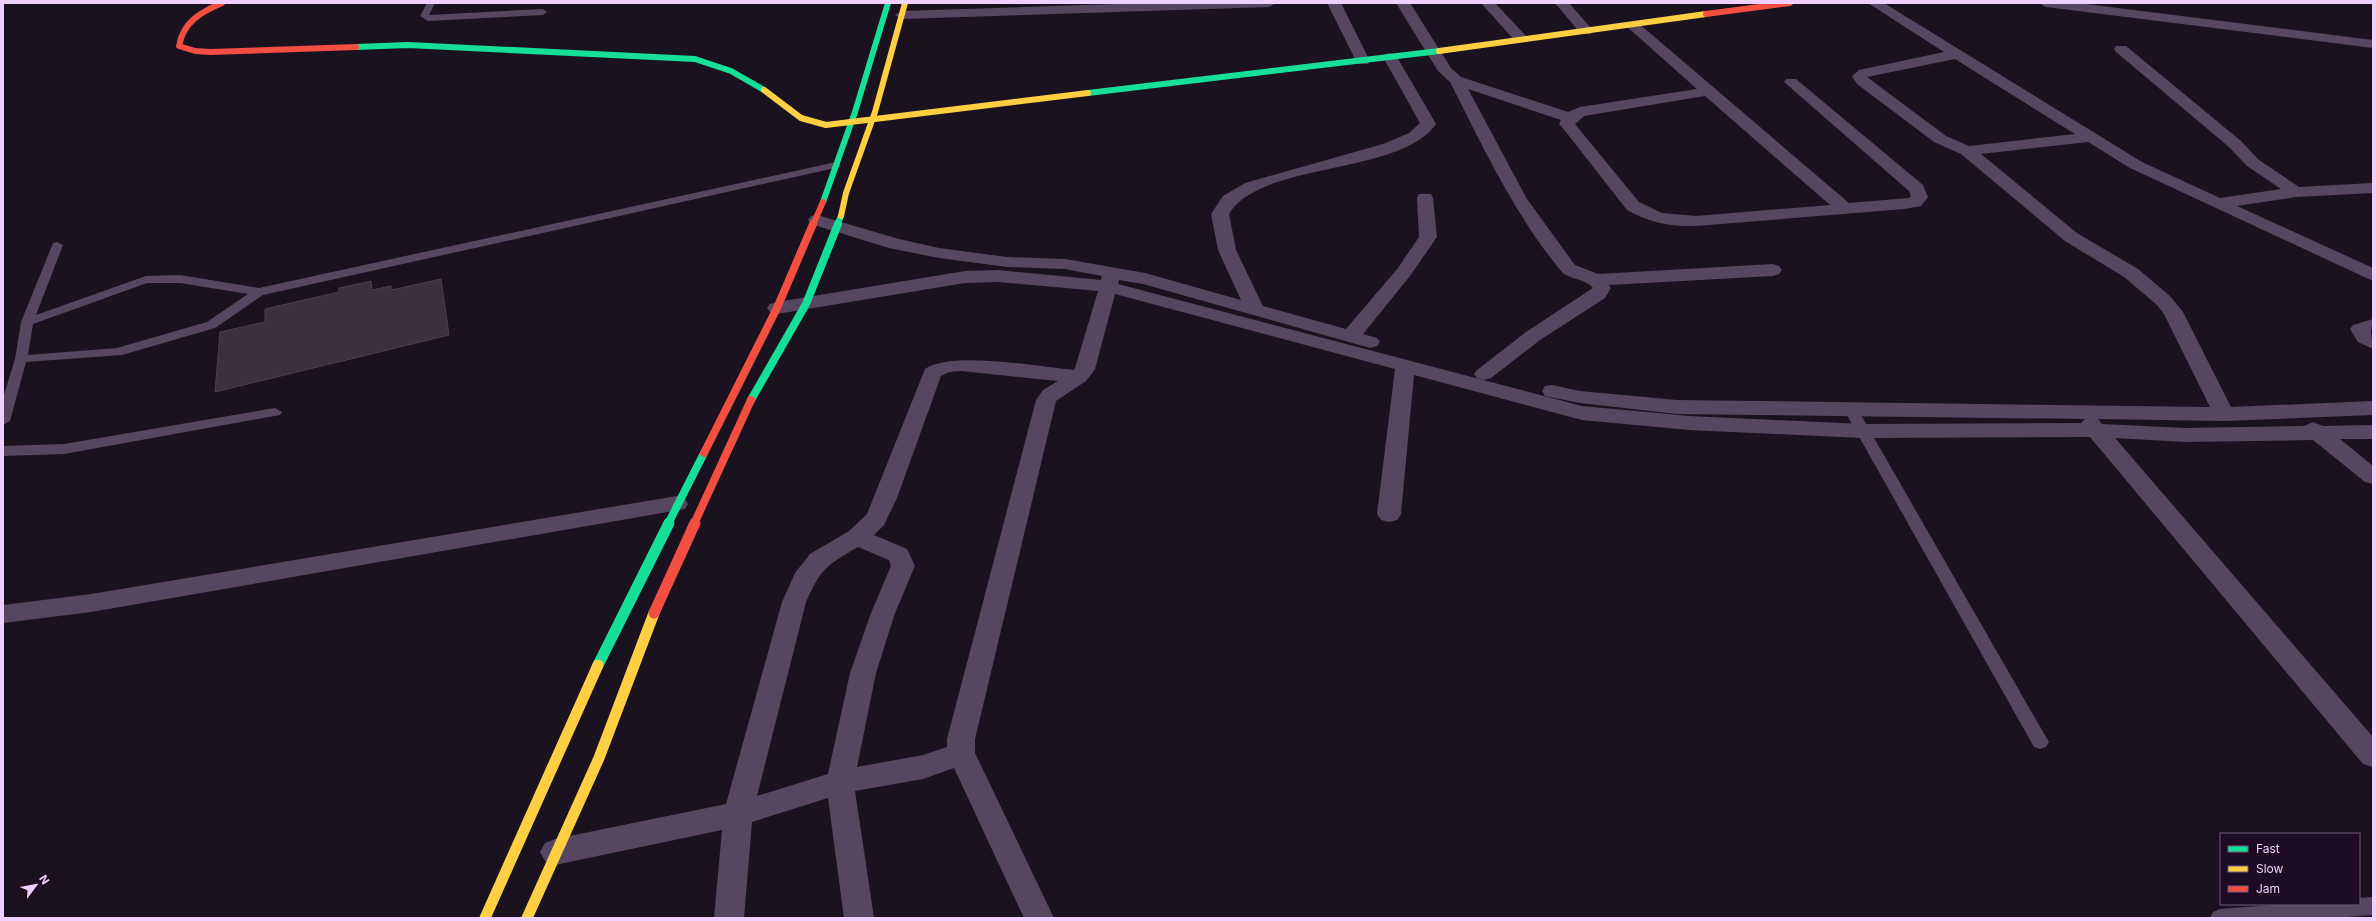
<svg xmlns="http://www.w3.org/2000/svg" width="2376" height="921" font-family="Inter,sans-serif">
<rect width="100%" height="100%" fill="#1b121f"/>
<path fill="#3c2f42" stroke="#4d3c54" d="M441 279 449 335 215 392 220 332 265 322V309L339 292V288L371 281 372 290 391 286V290Z"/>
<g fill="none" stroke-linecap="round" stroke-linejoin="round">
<path fill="#564661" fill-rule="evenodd" d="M427 3H435L429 15 543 9 547 12 543 15 428 21 420 16Z
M836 162 840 163V167L263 295 215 328 122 355 26 362 10 421 3 425V398L15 359 21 322 53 243 57 242 63 245 36 315 146 276 180 275 259 288ZM147 283H180L248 294 207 322 117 348 28 355 33 324Z
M1851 406 1858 410 2046 737 2049 742 2046 747 2040 749 2034 747 1844 410Z
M275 408 282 412 280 415 64 454 3 456V446L64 444Z
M2373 897V915L2333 918H2210L2213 912 2220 909 2285 904H2359V898Z"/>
<path fill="#564661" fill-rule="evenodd" d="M1147 3H1276L1269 7 902 19 895 15 902 11Z
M1327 3H1341L1370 61 1368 64H1358L1356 61Z
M1396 3H1410L1451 68 1461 77 1568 112 1580 107 1697 89 1625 25 1627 22H1637L1849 203 1909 198 1911 196 1909 191 1784 82 1786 79H1796L1923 185 1928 197 1921 206 1904 209 1696 226C1671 227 1648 222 1627 210L1562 127 1559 124 1561 120 1468 89 1527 199 1575 265 1598 274 1773 264 1779 266 1782 270 1779 274 1773 276 1609 285 1611 288 1605 298 1540 340 1491 378 1484 380 1477 378 1474 374 1477 370 1526 332 1593 288C1585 278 1569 280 1561 271 1514 214 1483 147 1450 82L1438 71ZM1705 96 1830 205 1696 216 1662 213 1639 202 1575 124 1584 116Z
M1481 3H1495L1526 36 1528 39 1526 42H1516Z
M1555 3H1569L1591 28 1593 31 1591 34H1581Z
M1868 3H1884L2142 162 2220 198 2281 189 2247 166 2229 147 2116 52 2114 49 2116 46H2126L2241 141 2259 160 2299 187 2373 183V193L2296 197 2237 206 2373 268V281L2130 168 2088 142 1981 154 2077 233 2138 269 2170 296 2183 312 2231 407 2373 401V415L2224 421 2098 419 2102 424 2186 428 2304 426 2313 422 2323 426 2373 425V439H2340L2373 466V484L2365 482 2313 440 2186 442 2115 438 2373 737V767L2363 764 2090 437 1862 438 1689 430 1582 420 1414 375 1401 514 1397 520 1389 522 1381 520 1377 514 1395 369 1115 294 1095 369 1086 381 1056 401 975 739V753L1054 918H1024L954 768 923 779 855 791 874 918H844L828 798 752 822 744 918H714L722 830 555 865 545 861 540 852 545 843 555 839 726 804 782 602 795 573 810 554 849 531 867 514 925 369C951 350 1039 367 1074 370L1075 368 1098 291 998 282 965 283 777 314 770 312 767 308 770 304 777 302 965 271 998 270 1101 280 1102 276 1065 269 1007 267 939 258 889 248 811 224 808 220 811 216 817 215 899 239 939 248 1007 257 1065 259 1145 273 1241 300 1218 250 1211 214 1223 196 1245 183 1383 144 1409 133 1420 123 1383 57 1385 54 1390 53 1397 57 1436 124C1400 176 1260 161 1229 214L1236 250 1263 306 1346 329 1398 268 1419 237 1417 198 1419 194H1431L1433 198 1437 237 1410 276 1363 334 1377 338 1380 342 1377 346 1370 348 1363 346 1143 284 1119 280 1118 284 1582 406 1689 416 1862 424 2081 423 2085 419 1677 414 1580 403 1545 396 1542 391 1545 386 1552 385 1580 391 1677 400 2210 407 2164 314 2156 304 2124 277 2065 241 1961 154 1934 142 1857 84 1852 76 1859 70 1944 52ZM1955 59 2075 134 1969 146 1946 136 1867 77ZM961 371 1058 381 1043 390 1036 400 947 739V747L923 755 857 767 876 673 895 613 915 566 907 549 874 535 884 525 897 498 941 376 949 372ZM858 547 889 560 891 566 871 613 850 673 828 774 757 796 806 602C822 567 826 566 858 547Z
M2039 3H2078L2373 40V48L2046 7Z
M2373 319 2371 332 2373 349 2358 342 2350 329 2353 325Z
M677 496 685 499 688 504 685 509 91 612 3 623V605L91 594Z"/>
<path stroke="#16e098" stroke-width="6" d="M356 47 408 45 695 59 731 71 764 90
M1088 93 1439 51
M823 202 855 112 888 3
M837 225 841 216"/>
<path stroke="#16e098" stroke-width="8" d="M751 400 806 304 838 224
M668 524 704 453"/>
<path stroke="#16e098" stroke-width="11" d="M598 665 669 523"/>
<path stroke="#ffcf43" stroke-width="6" d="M1439 51 1706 14
M764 90 801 118 826 125 1088 93
M841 216 846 193 875 112 905 3"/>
<path stroke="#ffcf43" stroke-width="11" d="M485 918 598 665
M527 918 599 758 654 613"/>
<path stroke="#f24e42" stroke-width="6" d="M222 3C201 12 183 22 179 46L195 51 210 52 356 47
M1706 14 1790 3
M813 225 823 202"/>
<path stroke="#f24e42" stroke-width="8" d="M704 453 777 308 813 224
M694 524 751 400"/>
<path stroke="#f24e42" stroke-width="11" d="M654 613 695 523"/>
</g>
<rect width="2376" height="921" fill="none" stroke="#efd0ff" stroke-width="8"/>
<rect x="2220" y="833" width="140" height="72" fill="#1e0c25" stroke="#725a7c"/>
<rect x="2228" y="846" width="20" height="6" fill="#16e098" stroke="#725a7c"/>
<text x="2256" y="853" font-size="12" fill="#efd0ff">Fast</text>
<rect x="2228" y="866" width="20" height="6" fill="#ffcf43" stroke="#725a7c"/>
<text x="2256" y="873" font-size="12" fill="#efd0ff">Slow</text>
<rect x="2228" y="886" width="20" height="6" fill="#f24e42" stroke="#725a7c"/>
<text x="2256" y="893" font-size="12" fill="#efd0ff">Jam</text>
<g transform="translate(36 885) rotate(58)" stroke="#1e0c25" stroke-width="3" paint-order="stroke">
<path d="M0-3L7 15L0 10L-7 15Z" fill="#efd0ff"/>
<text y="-6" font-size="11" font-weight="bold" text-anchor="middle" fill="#efd0ff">N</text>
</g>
</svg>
